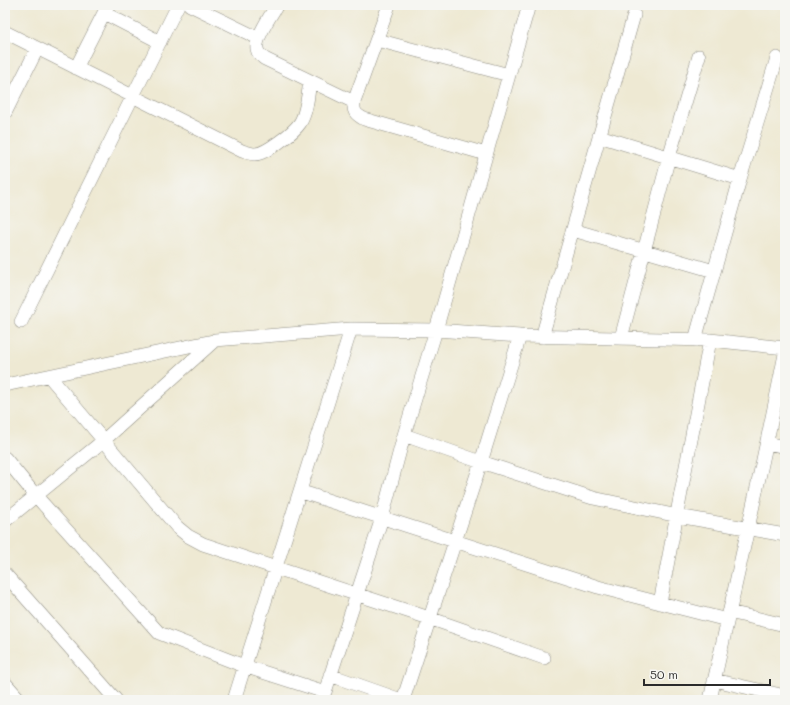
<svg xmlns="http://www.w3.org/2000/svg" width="790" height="705" font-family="Mali,sans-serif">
<rect width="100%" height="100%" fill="#f6f6f2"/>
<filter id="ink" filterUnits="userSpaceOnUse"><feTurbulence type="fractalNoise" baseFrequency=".025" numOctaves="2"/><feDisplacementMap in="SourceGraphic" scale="8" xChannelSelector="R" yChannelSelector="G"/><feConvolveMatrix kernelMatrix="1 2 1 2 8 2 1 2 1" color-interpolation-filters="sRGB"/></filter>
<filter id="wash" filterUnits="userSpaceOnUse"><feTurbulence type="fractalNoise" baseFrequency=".012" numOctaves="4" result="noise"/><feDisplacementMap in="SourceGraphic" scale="16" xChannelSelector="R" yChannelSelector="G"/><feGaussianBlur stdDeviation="0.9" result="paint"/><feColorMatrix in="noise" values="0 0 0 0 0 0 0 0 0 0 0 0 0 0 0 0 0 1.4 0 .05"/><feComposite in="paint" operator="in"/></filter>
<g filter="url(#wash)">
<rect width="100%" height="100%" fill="#eee9d3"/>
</g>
<g filter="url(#ink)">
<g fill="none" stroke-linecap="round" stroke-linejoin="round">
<g stroke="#8c8a7f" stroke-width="14">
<path id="street" d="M190 5 258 38
M277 5C271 15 255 38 257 49 258 54 261 56 265 59L354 102
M389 5 354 102C353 111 355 114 364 119L486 154
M104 13 160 42
M5 32 242 151C246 152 250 154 254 154 265 155 294 132 300 123 307 112 308 94 310 81
M377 40 509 75
M76 68 108 5
M5 113 37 49
M599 136 740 179
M573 230 714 271
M21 322 178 5
M542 337 634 15
M621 338 669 157 699 56
M695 340 740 179 777 58
M49 376 177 527 188 536 203 544 429 618 544 658
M5 385 213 341
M404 435 481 462 593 498 678 516 785 535
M768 443 785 447
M5 458 36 496 159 633 244 666 325 692 382 518 404 435 436 330 529 5
M302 492 598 587 727 620
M5 521 103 441 215 340 351 329 436 330 520 336 710 340 785 348
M5 574 116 700
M660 603 710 340
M729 612 785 625
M330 675 401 700
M714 680 785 696
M5 683 20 700
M234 700 351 329
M403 700 481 462 520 336
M710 700C735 585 762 470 785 354"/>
</g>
<use href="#street" stroke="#fff" stroke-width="13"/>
</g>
</g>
<rect width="790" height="705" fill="none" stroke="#f6f6f2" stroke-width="20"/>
<path d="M644 679v6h126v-6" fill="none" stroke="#2b2b2b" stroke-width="2"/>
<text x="650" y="679" font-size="12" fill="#2b2b2b" stroke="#f6f6f2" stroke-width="3" paint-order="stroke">50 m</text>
</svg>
